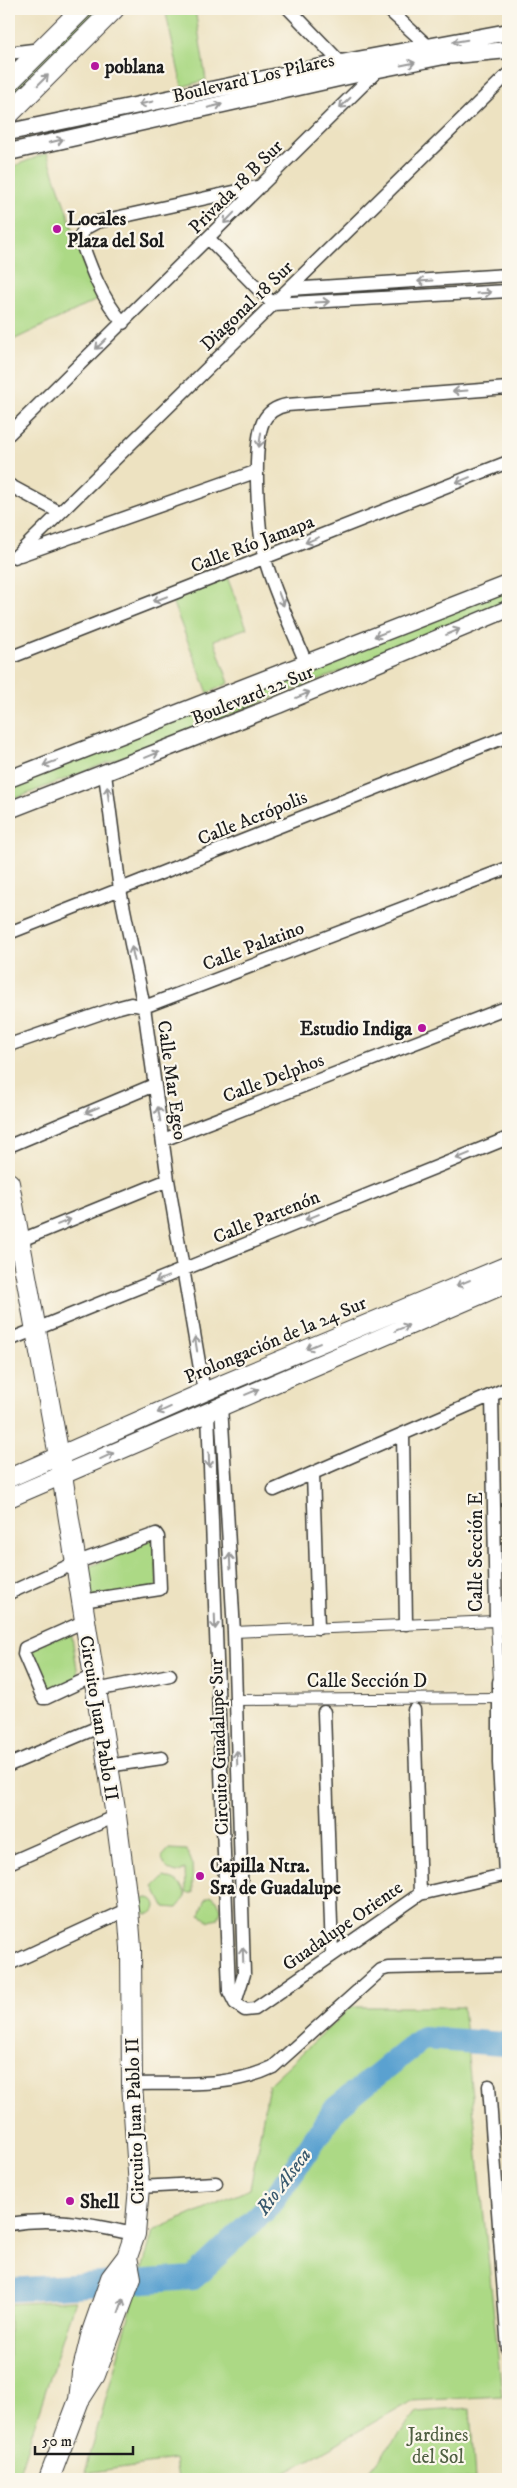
<svg xmlns="http://www.w3.org/2000/svg" width="517" height="2488" font-family="'IM FELL DW Pica',serif">
<rect width="100%" height="100%" fill="#fbf7ec"/>
<filter id="ink" filterUnits="userSpaceOnUse"><feTurbulence type="fractalNoise" baseFrequency=".02" numOctaves="2"/><feDisplacementMap in="SourceGraphic" scale="10" xChannelSelector="R" yChannelSelector="G"/><feConvolveMatrix kernelMatrix="1 2 1 2 8 2 1 2 1" color-interpolation-filters="sRGB"/></filter>
<filter id="wash" filterUnits="userSpaceOnUse"><feTurbulence type="fractalNoise" baseFrequency=".0096" numOctaves="4" result="noise"/><feDisplacementMap in="SourceGraphic" scale="20" xChannelSelector="R" yChannelSelector="G"/><feGaussianBlur stdDeviation="1.12" result="paint"/><feColorMatrix in="noise" values="0 0 0 0 0 0 0 0 0 0 0 0 0 0 0 0 0 1.4 0 .05"/><feComposite in="paint" operator="in"/></filter>
<g filter="url(#wash)">
<rect width="100%" height="100%" fill="#ede2c1"/>
<path fill="#acd985" stroke="#647a50" d="M88 9H106L9 105V90Z
M165 9H195L206 80 182 87Z
M47 153 97 300 9 342V168Z
M227 577 247 628 214 640 229 683 208 693 172 601Z
M506 589 503 608 9 801V786Z
M156 1537 157 1587 85 1598 80 1571Z
M71 1631 79 1681 44 1695 25 1651Z
M169 1849 187 1850 192 1863 193 1893H186L185 1869 177 1873C168 1871 163 1866 162 1857Z
M164 1877C176 1880 183 1884 186 1897L177 1908 164 1907 154 1887Z
M211 1896 217 1900 221 1909 218 1919 210 1921 200 1915 206 1898Z
M140 1906a8 8 0 1 1 16 0a8 8 0 1 1-16 0Z
M351 2007H463L502 2396 411 2401 275 2479H178L175 2460 85 2473 153 2231 250 2189 269 2084Z
M75 2300 17 2479H9V2304Z
M470 2408 475 2479H363L417 2412Z"/>
<g fill="none" stroke-linecap="round" stroke-linejoin="round">
<path stroke="#5aa1d0" stroke-width="24" d="M9 2290 193 2278 270 2205 336 2108 423 2038 502 2044 508 2041"/>
</g>
</g>
<g filter="url(#ink)">
<g fill="none" stroke-linecap="round" stroke-linejoin="round">
<g stroke="#3b3a35" stroke-width="12">
<path id="pedestrian" d="M234 1632 496 1621 499 1682
M235 1700 499 1698"/>
</g>
<g stroke="#3b3a35" stroke-width="15">
<path id="minor" d="M289 9 341 63
M388 9 432 50
M9 53 41 49
M209 239 273 304 508 291
M289 289 508 275
M123 323C101 297 91 269 80 238L84 229 97 222 261 186
M9 434 379 69
M9 485 59 512
M20 555 255 472
M15 557 508 74
M9 658 508 462
M306 663C293 631 274 592 265 559 258 531 252 448 263 422 268 412 276 407 287 405L508 388
M105 774 120 890 144 1007 168 1180 204 1392
M9 933 508 736
M9 1045 116 1008 131 1004 144 1007 508 868
M163 1140 508 1007
M9 1146 154 1085
M9 1245 168 1180
M9 1340 508 1138
M492 1395 496 1621
M221 1405 234 1632 244 1974 235 2003
M208 1411 229 1991 235 2003 245 2010 255 2009 420 1894 508 1874
M403 1434 406 1624
M313 1473 318 1628
M274 1490 508 1388
M9 1593 75 1563 156 1534 158 1537 160 1589 82 1601
M85 1621 25 1648 24 1654 43 1698H46L93 1676
M96 1690 170 1675
M414 1710 420 1894
M324 1712 332 1954
M9 1765 101 1726
M107 1766 162 1758
M9 1863 116 1816
M505 1874 499 1763V1682L508 1680
M9 1964 128 1909
M132 2084C179 2083 230 2088 273 2067L381 1970 388 1968 508 1965
M489 2086 508 2350
M139 2187 216 2183
M9 2224C57 2216 88 2225 135 2234"/>
</g>
<g stroke="#3b3a35" stroke-width="19">
<path id="tertiary" d="M9 132 341 63 508 32
M9 152 379 69 444 56 508 50
M9 779 508 584
M9 810 278 705 508 609"/>
</g>
<g stroke="#3b3a35" stroke-width="20">
<path id="secondary" d="M9 1478 204 1392 508 1265
M9 1498 508 1283"/>
</g>
<g stroke="#3b3a35" stroke-width="22">
<path id="primary" d="M9 82 82 9
M9 114 114 9
M9 1183 59 1456 116 1816 128 1909 131 1948 132 2084 139 2187 135 2234 127 2257 111 2278 92 2332 82 2373 79 2400
M49 2479 79 2400 95 2375 131 2278 127 2257"/>
</g>
<use href="#pedestrian" stroke="#fff" stroke-width="10"/>
<use href="#minor" stroke="#fff" stroke-width="12"/>
<use href="#tertiary" stroke="#fff" stroke-width="16"/>
<use href="#secondary" stroke="#fff" stroke-width="18"/>
<use href="#primary" stroke="#fff" stroke-width="20"/>
</g>
<defs><path id="oneway-shaft" d="M-6 0H5M1.5-3L5.5 0L1.5 3" fill="none" stroke-width="1.6" stroke-linecap="round" stroke-linejoin="round" transform="scale(1.25)"/></defs>
<g stroke="#999">
<use href="#oneway-shaft" transform="translate(460 41) rotate(170)"/>
<use href="#oneway-shaft" transform="translate(408 64) rotate(-11)"/>
<use href="#oneway-shaft" transform="translate(43 80) rotate(-45)"/>
<use href="#oneway-shaft" transform="translate(146 103) rotate(168)"/>
<use href="#oneway-shaft" transform="translate(345 103) rotate(136)"/>
<use href="#oneway-shaft" transform="translate(215 106) rotate(-13)"/>
<use href="#oneway-shaft" transform="translate(56 141) rotate(-13)"/>
<use href="#oneway-shaft" transform="translate(229 218) rotate(134)"/>
<use href="#oneway-shaft" transform="translate(425 281) rotate(176)"/>
<use href="#oneway-shaft" transform="translate(484 293) rotate(-3)"/>
<use href="#oneway-shaft" transform="translate(322 302) rotate(-3)"/>
<use href="#oneway-shaft" transform="translate(101 344) rotate(136)"/>
<use href="#oneway-shaft" transform="translate(460 391) rotate(176)"/>
<use href="#oneway-shaft" transform="translate(260 440) rotate(98)"/>
<use href="#oneway-shaft" transform="translate(463 480) rotate(158)"/>
<use href="#oneway-shaft" transform="translate(312 540) rotate(158)"/>
<use href="#oneway-shaft" transform="translate(160 599) rotate(159)"/>
<use href="#oneway-shaft" transform="translate(281 599) rotate(69)"/>
<use href="#oneway-shaft" transform="translate(453 632) rotate(-23)"/>
<use href="#oneway-shaft" transform="translate(381 634) rotate(159)"/>
<use href="#oneway-shaft" transform="translate(303 695) rotate(-23)"/>
<use href="#oneway-shaft" transform="translate(152 755) rotate(-22)"/>
<use href="#oneway-shaft" transform="translate(50 763) rotate(159)"/>
<use href="#oneway-shaft" transform="translate(108 794) rotate(-97)"/>
<use href="#oneway-shaft" transform="translate(133 954) rotate(-102)"/>
<use href="#oneway-shaft" transform="translate(92 1110) rotate(157)"/>
<use href="#oneway-shaft" transform="translate(159 1114) rotate(-100)"/>
<use href="#oneway-shaft" transform="translate(463 1156) rotate(158)"/>
<use href="#oneway-shaft" transform="translate(312 1217) rotate(158)"/>
<use href="#oneway-shaft" transform="translate(64 1222) rotate(-22)"/>
<use href="#oneway-shaft" transform="translate(162 1279) rotate(158)"/>
<use href="#oneway-shaft" transform="translate(463 1283) rotate(157)"/>
<use href="#oneway-shaft" transform="translate(402 1328) rotate(-23)"/>
<use href="#oneway-shaft" transform="translate(196 1344) rotate(-99)"/>
<use href="#oneway-shaft" transform="translate(313 1346) rotate(157)"/>
<use href="#oneway-shaft" transform="translate(252 1392) rotate(-23)"/>
<use href="#oneway-shaft" transform="translate(164 1410) rotate(156)"/>
<use href="#oneway-shaft" transform="translate(107 1456) rotate(-24)"/>
<use href="#oneway-shaft" transform="translate(209 1460) rotate(88)"/>
<use href="#oneway-shaft" transform="translate(230 1561) rotate(-93)"/>
<use href="#oneway-shaft" transform="translate(215 1622) rotate(88)"/>
<use href="#oneway-shaft" transform="translate(237 1758) rotate(-92)"/>
<use href="#oneway-shaft" transform="translate(243 1955) rotate(-92)"/>
<use href="#oneway-shaft" transform="translate(121 2306) rotate(-70)"/>
</g>
</g>
<g fill="#b5179e" stroke="#fbf7ec" stroke-width="2">
<circle cx="95" cy="66" r="5"/>
<circle cx="57" cy="229" r="5"/>
<circle cx="422" cy="1028" r="5"/>
<circle cx="200" cy="1876" r="5"/>
<circle cx="70" cy="2201" r="5"/>
</g>
<g text-anchor="middle" stroke-width="4.5" stroke-linejoin="round" paint-order="stroke">
<g font-size="19" font-weight="bold" fill="#1c1c1c" stroke="#fbf7ec" text-anchor="start">
<text x="105" y="73">poblana</text>
<text x="67" y="225">Locales<tspan x="67" dy="22">Plaza del Sol</tspan></text>
<text x="412" y="1035" text-anchor="end">Estudio Indiga</text>
<text x="210" y="1872">Capilla Ntra.<tspan x="210" dy="22">Sra de Guadalupe</tspan></text>
<text x="80" y="2208">Shell</text>
</g>
<g font-size="19" fill="#1c1c1c" stroke="#fbf7ec">
<text transform="translate(253 77) rotate(-13)" y="7">Boulevard Los Pilares</text>
<text transform="translate(235 186) rotate(-45)" y="7">Privada 18 B Sur</text>
<text transform="translate(246 305) rotate(-44)" y="7">Diagonal 18 Sur</text>
<text transform="translate(252 543) rotate(-21)" y="7">Calle Río Jamapa</text>
<text transform="translate(252 694) rotate(-22)" y="7">Boulevard 22 Sur</text>
<text transform="translate(252 817) rotate(-22)" y="7">Calle Acrópolis</text>
<text transform="translate(253 945) rotate(-21)" y="7">Calle Palatino</text>
<text transform="translate(273 1077) rotate(-21)" y="7">Calle Delphos</text>
<text transform="translate(173 1080) rotate(82)" y="7">Calle Mar Egeo</text>
<text transform="translate(266 1216) rotate(-22)" y="7">Calle Partenón</text>
<text transform="translate(275 1339) rotate(-23)" y="7">Prolongación de la 24 Sur</text>
<text transform="translate(475 1552) rotate(-90)" y="7">Calle Sección E</text>
<text x="367" y="1687">Calle Sección D</text>
<text transform="translate(100 1718) rotate(81)" y="7">Circuito Juan Pablo II</text>
<text transform="translate(218 1747) rotate(-92)" y="7">Circuito Guadalupe Sur</text>
<text transform="translate(342 1925) rotate(-35)" y="7">Guadalupe Oriente</text>
<text transform="translate(134 2121) rotate(-92)" y="7">Circuito Juan Pablo II</text>
</g>
<g font-size="19" fill="#4e5e41" stroke="#fbf7ec">
<text x="438" y="2441">Jardines<tspan x="438" dy="22">del Sol</tspan></text>
</g>
<g font-size="20" font-style="italic" fill="#38586d" stroke="#fbf7ec">
<text transform="translate(283 2181) rotate(-53)" y="7">Rio Alseca</text>
</g>
</g>
<rect width="517" height="2488" fill="none" stroke="#fbf7ec" stroke-width="30"/>
<path d="M35 2446v8h98v-8" fill="none" stroke="#1c1c1c" stroke-width="2.5"/>
<text x="42" y="2446" font-size="15" fill="#1c1c1c" stroke="#fbf7ec" stroke-width="4" paint-order="stroke">50 m</text>
</svg>
